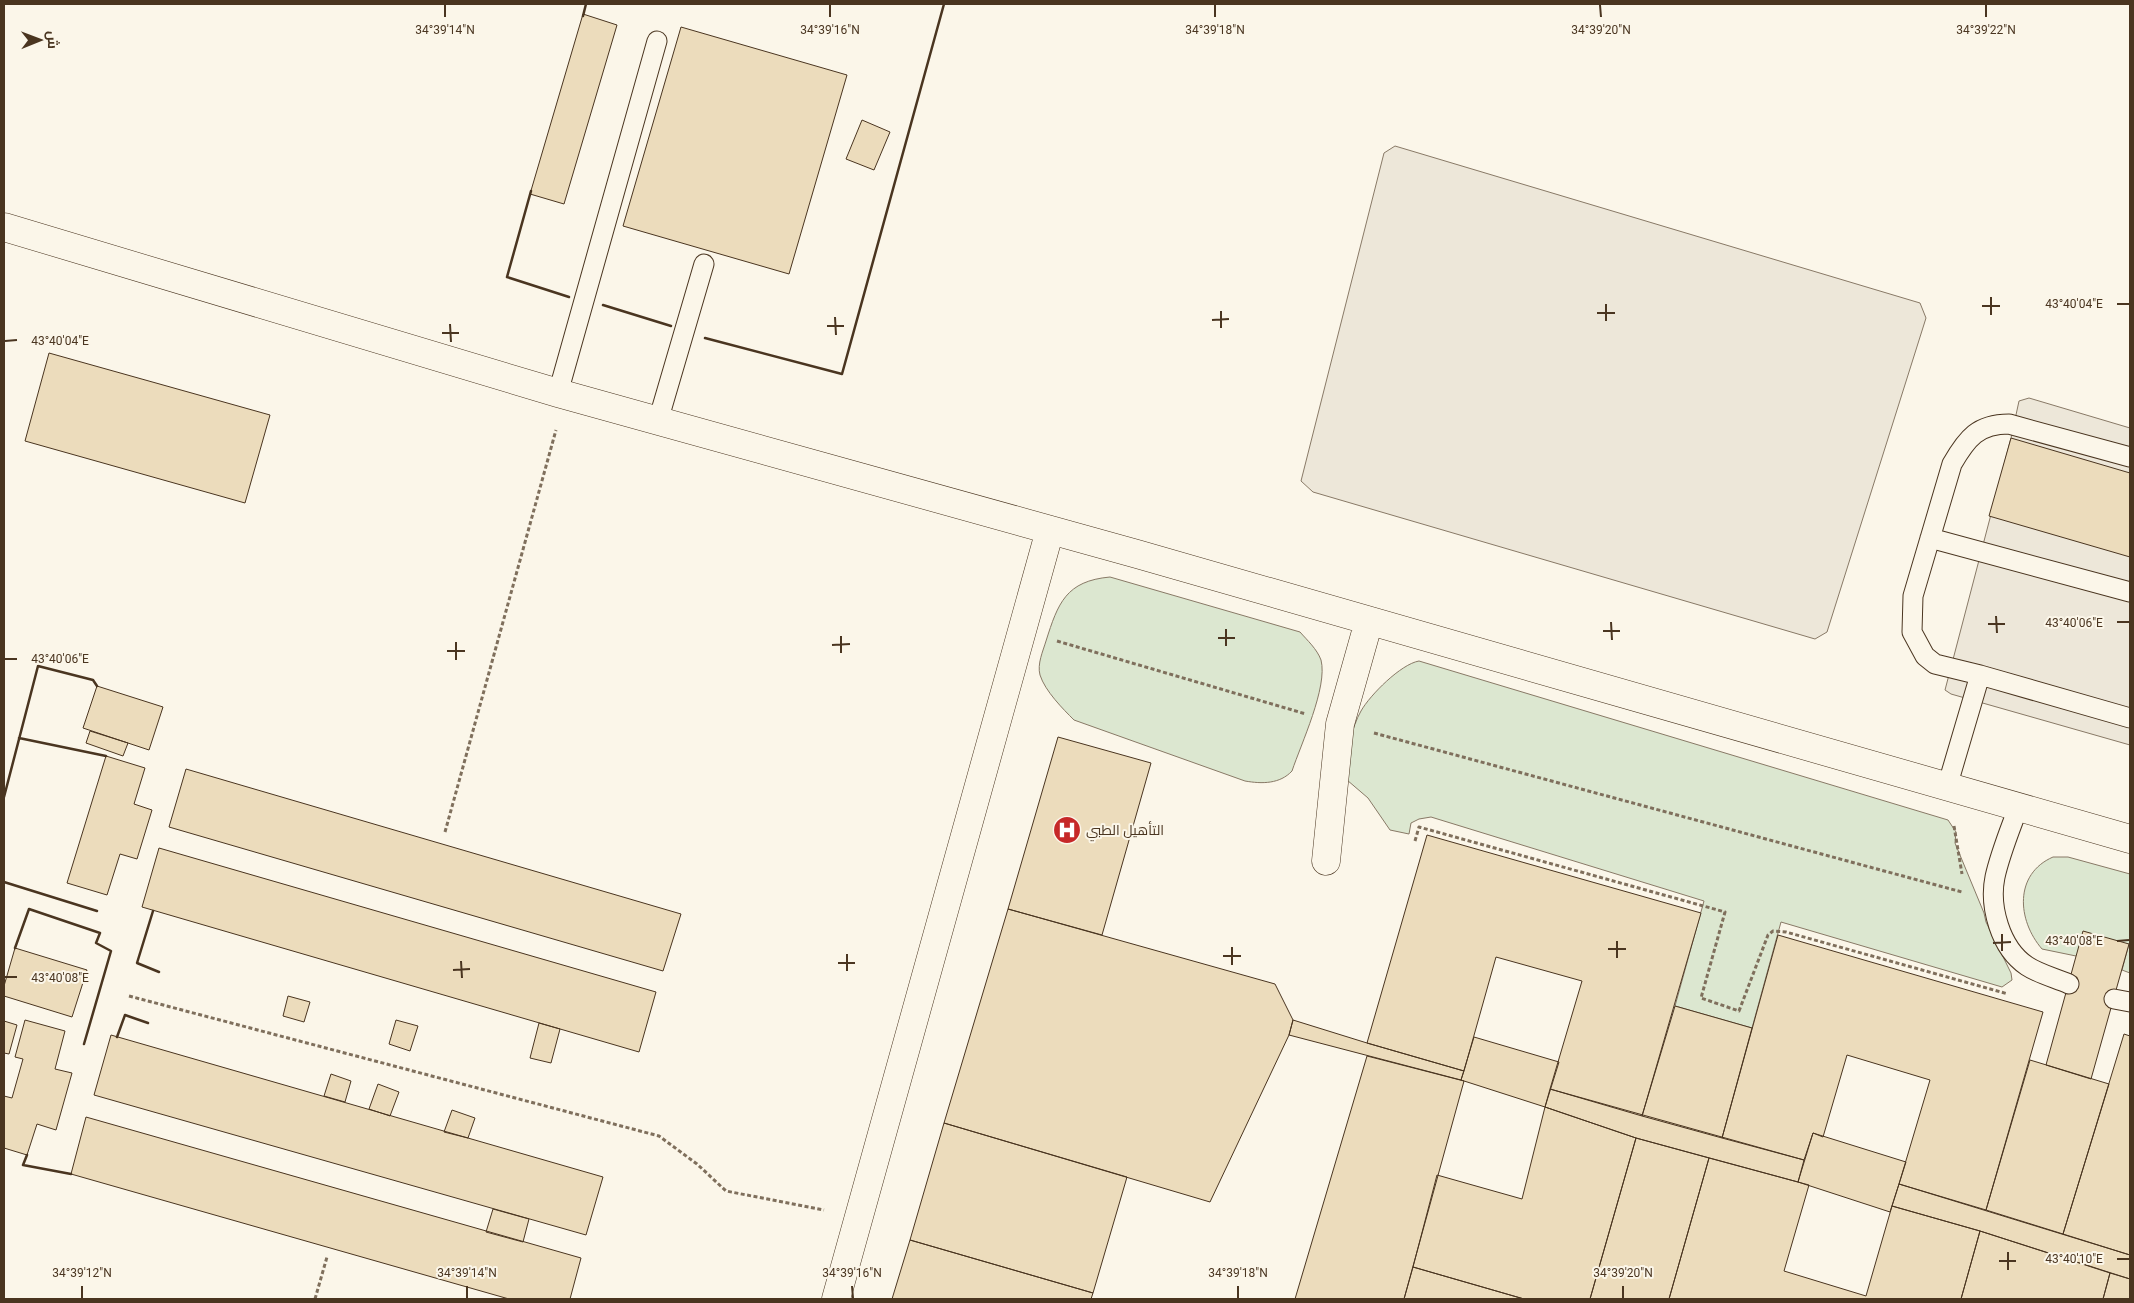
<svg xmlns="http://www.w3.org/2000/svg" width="2134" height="1303" font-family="Roboto,Cairo,sans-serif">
<rect width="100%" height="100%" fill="#fbf6e9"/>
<path fill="#dce7d0" stroke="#887966" d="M1110 577 1300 632C1307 640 1317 649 1321 660 1328 687 1301 744 1292 771 1280 784 1262 784 1245 781L1074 720C1063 709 1045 691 1040 675 1037 664 1043 651 1046 641 1058 603 1066 581 1110 577Z
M1419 661 1948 820 1956 832 1955 843 1984 913 1986 922 2011 973 2012 980 2002 987 1781 922 1752 1028 1675 1006 1704 901 1431 817 1419 819 1411 823 1409 834 1390 830 1368 798 1340 774C1346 757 1352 726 1361 711 1370 695 1401 664 1419 661Z
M2053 857H2068L2130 874V973L2122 970 2129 944 2076 956 2042 949C2017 920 2014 874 2053 857Z"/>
<path fill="#ede7d9" stroke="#887966" d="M1395 146 1920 303 1926 318 1827 632 1815 639 1313 492 1301 481 1384 153Z
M2029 398 2130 428V745L1951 694 1945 690 2011 438 2019 401Z"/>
<path fill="#ecdcbc" stroke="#4a3520" d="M583 14 617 25 564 204 530 194Z
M681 27 847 75 789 274 623 226Z
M862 120 890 132 874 170 846 159Z
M49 353 270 415 245 503 25 441Z
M2011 438 2130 473V557L1989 516Z
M97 686 163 707 149 750 83 728Z
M90 731 128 743 123 756 86 743Z
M1058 737 1151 763 1102 935 1008 909Z
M106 756 145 768 134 804 152 810 137 859 120 854 107 895 67 883Z
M186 769 681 914 663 971 169 827Z
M1427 835 1701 913 1642 1116 1550 1089 1582 981 1496 957 1464 1071 1367 1043Z
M159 848 656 992 639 1052 142 907Z
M1008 909 1275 984 1293 1020 1289 1035 1210 1202 944 1123Z
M2083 931 2129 944 2091 1079 2046 1065Z
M1778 935 2043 1012 1986 1210 1899 1184 1930 1080 1847 1055 1823 1137 1813 1133 1804 1160 1722 1138Z
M15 948 87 970 72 1017 4 996V986Z
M288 996 310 1002 304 1022 283 1016Z
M1675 1006 1752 1028 1722 1138 1642 1116Z
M25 1020 65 1031 55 1069 72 1073 56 1130 37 1124 27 1155 4 1148V1096L12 1098 23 1059 15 1057Z
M396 1020 418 1026 410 1051 389 1044Z
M1293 1020 1367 1043 1464 1071 1461 1080 1289 1035Z
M4 1021 17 1025 9 1054 4 1053Z
M539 1023 560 1029 551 1063 530 1058Z
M2124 1034 2130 1036V1255L2063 1234Z
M111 1035 603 1177 586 1235 94 1095Z
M1474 1037 1559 1062 1545 1107 1461 1080Z
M1367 1056 1464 1081 1404 1299H1295Z
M2030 1060 2109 1084 2063 1234 1986 1210Z
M331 1074 351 1081 345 1102 324 1096Z
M378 1084 399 1092 390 1116 369 1109Z
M1550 1089 1804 1160 1798 1182 1636 1138 1545 1107Z
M1545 1107 1636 1138 1590 1299H1524L1413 1267 1437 1175 1522 1199Z
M452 1110 475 1118 468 1138 444 1132Z
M86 1117 581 1258 570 1299H509L71 1174Z
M944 1123 1127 1177 1093 1293 910 1240Z
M1813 1133 1906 1162 1890 1212 1798 1182Z
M1636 1138 1709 1158 1669 1299H1590Z
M1709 1158 1809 1185 1784 1271 1866 1296 1892 1206 1980 1231 1961 1299H1669Z
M1899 1184 2130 1255V1279L1980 1231 1892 1206Z
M493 1209 529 1219 523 1242 486 1232Z
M1980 1231 2110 1273 2103 1299H1961Z
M910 1240 1093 1293 1091 1299H892Z
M1413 1267 1524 1299H1404Z
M2110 1273 2130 1279V1299H2103Z"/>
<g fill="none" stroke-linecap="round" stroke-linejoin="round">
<g stroke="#4a3520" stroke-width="21">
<path id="service" d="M558 393 657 41
M658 421 704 264
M1930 538 2130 592
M1980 675 1935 664 1925 656 1912 632 1913 596 1952 464C1967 438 1978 424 2009 424L2130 457
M1947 787 1980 675 2130 718
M2018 808C2010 830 2000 854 1995 877 1989 906 2000 948 2027 966 2039 974 2055 978 2069 984
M2114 999 2130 1002"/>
</g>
<g stroke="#4a3520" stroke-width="29">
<path id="minor" d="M4 227 558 393 1137 554 2130 839
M1326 861 1340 724 1369 621
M836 1299 1050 530"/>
</g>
<path stroke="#7f6f5c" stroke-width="3" stroke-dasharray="4 2.5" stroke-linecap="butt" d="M1057 641 1306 714
M1374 733 1962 892
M1954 826 1962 874
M445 832 556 430
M1415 841 1419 827 1725 912 1701 998 1739 1011 1768 935 1773 931 1786 932 2008 994
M129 996 659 1136 697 1164 726 1191 824 1210
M315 1299 327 1257"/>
<use href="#service" stroke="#fbf6e9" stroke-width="19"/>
<use href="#minor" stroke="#fbf6e9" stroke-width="28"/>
<path stroke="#4a3520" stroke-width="2.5" d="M583 16 586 4
M531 191 507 277 569 297
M603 305 671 326
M705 338 842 374 944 4
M19 738 106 756
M4 797 38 666 93 680 97 686
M4 882 97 911
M153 911 137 963 159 972
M15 948 29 909 100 933 96 943 111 951 84 1044
M117 1037 125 1015 148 1023
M27 1155 23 1165 71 1174"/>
</g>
<path fill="none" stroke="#4a3520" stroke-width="2" d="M445 5V17M830 5V17M1215 5V17M1600 5 1601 17M1986 5V17M1991 297V315M1606 304V321M2117 304H2129M1982 306H2000M1221 311V328M1597 313H1615M835 317 836 335M1212 320 1229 319M450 324 451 342M827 326H844M442 333H459M5 341 17 340M1996 616 1997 633M1611 622 1612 640M2117 622H2129M1988 624H2005M1226 629V646M1603 631H1620M841 636V653M1218 638H1235M456 642V660M832 645 850 644M447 651H465M5 659H17M2002 934V951M1617 941V958M2117 941 2129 940M1993 943 2011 942M1232 947V965M1608 949H1626M847 954V971M1223 956H1241M461 961 462 978M838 963H855M453 970 470 969M5 977H17M2008 1252V1270M2117 1259H2129M1999 1261H2016M82 1286V1298M467 1286V1298M852 1286 853 1298M1238 1286V1298M1623 1286V1298"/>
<defs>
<g id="hospital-disc" transform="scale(1.4375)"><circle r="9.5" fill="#c62828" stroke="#fbf6e9"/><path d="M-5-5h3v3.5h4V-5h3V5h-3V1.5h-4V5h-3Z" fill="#fff"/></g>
</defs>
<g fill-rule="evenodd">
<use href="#hospital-disc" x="1067" y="830"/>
</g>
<g text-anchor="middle" stroke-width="4" stroke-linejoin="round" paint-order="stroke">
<g font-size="14" fill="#4a3520" stroke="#fbf6e9" text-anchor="start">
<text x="1086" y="835">التأهيل الطبي</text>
</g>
</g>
<g font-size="12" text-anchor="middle" fill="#4a3520" stroke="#fbf6e9" stroke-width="4" stroke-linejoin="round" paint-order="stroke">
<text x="445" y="34">34°39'14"N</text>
<text x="830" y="34">34°39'16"N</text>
<text x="1215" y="34">34°39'18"N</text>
<text x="1601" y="34">34°39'20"N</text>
<text x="1986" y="34">34°39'22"N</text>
<text x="2074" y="308">43°40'04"E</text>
<text x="60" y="345">43°40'04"E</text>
<text x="2074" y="627">43°40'06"E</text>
<text x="60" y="663">43°40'06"E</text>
<text x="2074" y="945">43°40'08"E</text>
<text x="60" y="982">43°40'08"E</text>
<text x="2074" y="1263">43°40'10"E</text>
<text x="82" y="1277">34°39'12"N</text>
<text x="467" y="1277">34°39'14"N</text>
<text x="852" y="1277">34°39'16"N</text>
<text x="1238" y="1277">34°39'18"N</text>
<text x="1623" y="1277">34°39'20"N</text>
</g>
<rect width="2134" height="1303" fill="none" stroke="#4a3520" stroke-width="10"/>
<g transform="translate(40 40) rotate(89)" stroke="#fbf6e9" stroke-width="4" paint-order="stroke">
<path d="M0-4L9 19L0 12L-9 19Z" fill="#4a3520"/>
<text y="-8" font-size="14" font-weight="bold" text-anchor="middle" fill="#4a3520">ش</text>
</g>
</svg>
